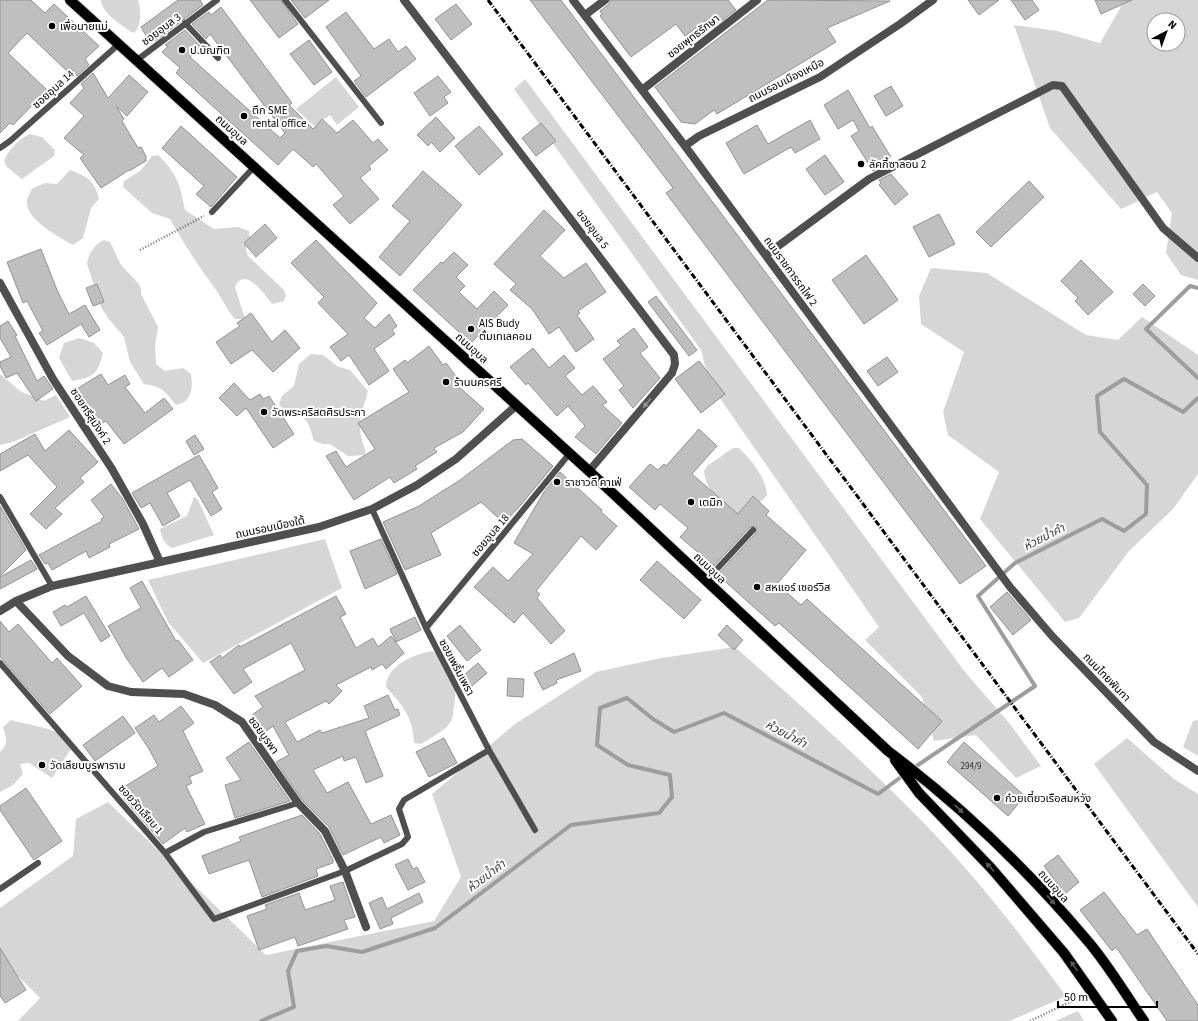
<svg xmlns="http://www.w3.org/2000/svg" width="1198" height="1021" font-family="'Source Sans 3','Noto Sans Thai',sans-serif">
<rect width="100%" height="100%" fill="#fff"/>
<path fill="#d6d6d6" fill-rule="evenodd" d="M101 0H138C141 10 142 25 134 33L131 32C122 25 101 13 101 0Z
M1125 0H1198V280L1181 275 1166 253 1172 213 1157 192 1121 209 1050 128 1014 25 1057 31 1100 43ZM1154 20H1178V44H1154Z
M336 77 359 107 337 125 330 115 314 126 296 109Z
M525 79 965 672 1010 724 1041 766 1016 778 976 735 934 741 922 697 865 640 879 627 710 384 701 350 514 89Z
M30 134 42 137 55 150 54 156 22 179 7 167 4 161C8 150 20 138 30 134Z
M158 155C177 173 180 185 185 210L214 229 238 227 249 231 250 238 246 250 248 256 284 290 286 295 284 301 272 304C264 294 245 265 235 287L245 319H235C227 310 223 300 216 290 199 267 184 244 170 219L152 213 123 187 124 181 140 171 152 156Z
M70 170C88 177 94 180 99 199L91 208 83 238 73 245C59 237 24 219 27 200 28 196 31 191 33 188L45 183 57 184Z
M104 240 110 242 121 265 138 283 141 288V294L158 327 155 345 156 364 165 371 183 368 191 374C193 388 192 402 176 405 165 391 161 386 144 384L130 362 124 337 108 318 101 307 87 264C88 254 95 244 104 240Z
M931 268 987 273 1086 335 1118 340 1142 317 1198 355V474L1173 509 1129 551 1079 618 1065 622 980 519 999 472 948 435 943 412 964 352 921 324 919 296Z
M80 338 94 343 103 353C97 375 94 377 72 381L59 358 64 343Z
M311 354 323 355 337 366 350 370 368 391C364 406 358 420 361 436 362 444 366 447 365 455L348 456 330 444H323L314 441C311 433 310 422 303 418 293 411 289 418 279 404L282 396 294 386 299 364Z
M0 374 20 391 44 401 56 395 70 417 13 442 0 445Z
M733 448H739C751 460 766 477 767 495L763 500 738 514C734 512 729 511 726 509 715 501 705 484 704 471L707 466Z
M194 497 198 500 214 535 172 548C164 544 162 538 160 529L187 516Z
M325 539 342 588 203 663 168 622 148 580Z
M735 647C805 709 876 772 940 840 986 889 1026 942 1066 996L1010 1021H18L40 998 0 958V908L73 856 76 819 108 802 266 955 434 921 461 877 432 794 515 724 596 672 661 658Z
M432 651C455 663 458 682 454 706 453 711 453 717 451 721 446 731 430 738 421 744L414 743C413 717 403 706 386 687 386 666 414 654 432 651Z
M11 720C23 724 50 727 59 734 63 738 67 744 71 749L52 778 29 763 20 764 23 774 13 785 0 792V752C9 744 6 737 3 727Z
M1198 720V756L1183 747 1193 721Z
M1127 738 1174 779 1198 794V907L1094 764Z
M1078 1011 1084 1021H1055Z"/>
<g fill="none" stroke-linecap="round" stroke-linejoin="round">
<path stroke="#9d9d9d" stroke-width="4" d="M1198 288 1190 286 1146 329 1198 378
M912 769 1035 686 978 596 1015 563 1102 519 1124 531 1146 514 1147 485 1100 432 1097 396 1124 379 1183 412 1198 398
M261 1021 294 1007 288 971 297 951 326 946 362 952 435 928 571 825 659 813 672 797 670 775 628 765 597 745 600 708 627 698 653 719 674 732 724 713 878 794 905 774"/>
</g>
<path fill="#bfbfbf" stroke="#939393" d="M0 0H31L45 13 54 4 99 46 85 59 89 65 77 76 73 70 69 73 27 33 8 53 47 90 13 125 10 123 0 133Z
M178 0H200L203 5 155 41 147 37 141 27Z
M250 0H281L298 24 279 38Z
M291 0H329L305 18Z
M530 0H561L986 566 960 584 666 193 673 188Z
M610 0H728L736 10 719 23 714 15 685 36 676 24 631 57 600 16 602 14 600 11 609 4Z
M768 0 890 1 827 28 836 42 717 114 714 110 695 124 681 122 655 87Z
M968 0H999L979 15Z
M1011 0H1032L1039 10 1025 20Z
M1095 0H1132L1101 14Z
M456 4 472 24 451 40 435 19Z
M221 7 292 103 289 105 313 129 322 119 337 133 353 120 373 143 378 139 388 150 369 166 371 169 360 178 379 199 350 224 333 205 344 196 316 164 313 167 293 149 278 165 176 73 180 68 162 52 168 46 165 45 185 30 200 46 190 57 280 138 285 133 210 34 206 39 192 24 209 12 211 15Z
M346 12 374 49 389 39 398 52 406 46 416 59 366 97 354 81 361 76 326 27Z
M309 40 332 72 314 85 290 54Z
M93 73 108 98 129 75 148 92 127 116 116 106 124 119 122 121 138 148 141 147 146 156V161L129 171V170L101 188 80 158 84 155 64 138 84 116 70 103 84 88 81 84Z
M438 76 451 92 444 97 448 103 430 116 414 93Z
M891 86 903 106 886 116 874 96Z
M848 90 870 128 872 126 891 157 882 162 884 165 873 171 851 136 859 131 853 120 838 129 824 105Z
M436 117 455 138 440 152 431 142 428 146 417 135Z
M810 120 820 139 795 153 791 147 744 174 726 143 757 125 768 144Z
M541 123 556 141 536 156 522 138Z
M181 126 237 177 211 207 196 194 204 186 162 148Z
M479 126 503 154 479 175 455 146Z
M825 155 844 182 825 195 806 169Z
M423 171 462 205 400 276 379 257 410 221 392 206Z
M891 174 908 194 895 205 879 185 881 183 879 180Z
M1029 181 1044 197 991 247 976 232Z
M544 210 565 230 540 256 564 278 586 263 606 292 578 311 580 313 577 315 594 339 576 352 559 327 549 334 532 309 510 290 516 284 494 264Z
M939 214 955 244 929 257 913 227Z
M265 224 277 238 256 257 244 243Z
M316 240 377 303 364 318 375 328 389 314 397 326 392 330 395 334 374 349 389 371 369 385 349 355 341 361 330 347 348 334 318 303 324 297 291 263Z
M41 249 57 290 69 314 85 305 100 330 89 337 81 324 47 345 39 333 43 331 27 301 23 303 7 262Z
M454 252 468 265 456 277 465 286 459 292 477 309 494 291 508 305 471 343 413 290 441 262 443 263Z
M866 255 898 300 864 324 832 280Z
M1081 260 1113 292 1088 315 1075 301 1078 298 1061 281Z
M97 284 104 302 93 306 86 288Z
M1143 284 1155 296 1145 306 1133 294Z
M656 296 697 350 689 356 648 302Z
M251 313 272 342 285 330 300 348 273 372 252 350 231 364 216 342 240 326 237 323Z
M8 321 17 335 15 336 37 381 44 376 53 389 36 401 17 373 6 378 0 366V362L11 357 0 338V326Z
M634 328 648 347 640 353 660 378 633 408 619 390 624 386 603 359 621 345 617 341Z
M429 346 443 365 446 363 462 384 459 387 484 409 463 432 434 448 437 452 415 466 417 469 394 483 390 477 354 500 326 456 336 451 346 467 375 449 358 423 409 392 393 369 405 360 407 363Z
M533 348 549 368 564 355 575 368 565 376 582 395 593 386 607 402 602 405 622 423 596 454 575 437 585 426 568 406 557 416 528 383 526 385 510 367Z
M887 357 898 372 878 386 867 371Z
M699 361 725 394 701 413 675 379Z
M101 374 108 385 125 375 130 384 125 387 145 413 164 398 173 409 124 444 106 421 98 426 75 390Z
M234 383 250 400 260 394 263 399 269 396 294 434 273 448 246 408 237 416 219 398Z
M699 429 717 446 692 474 738 514 753 496 769 511 766 515 806 550 777 584 801 605 807 599 942 721 918 749 779 623 775 626 719 576 720 572 756 533V526L750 527 714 566 680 537 688 528 660 504 655 510 629 487 650 464 658 470 664 464 666 466Z
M69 430 98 462 80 478 84 482 55 508 62 514 46 529 30 514 57 487 28 455 0 471V454L35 434 45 451Z
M195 435 204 449 194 455 186 441Z
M522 439 553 466 520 506 504 523 481 502 431 533 441 555 405 570 383 522 419 506 460 480 513 440Z
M199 455 218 488 212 492 222 509 211 516 190 480 167 493 180 516 163 526 150 503 141 508 132 493Z
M560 472 602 510 601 512 617 526 596 550 581 536 536 591 540 594 537 598 565 631 551 644 523 613 514 623 474 587 493 567 508 581 533 554 514 543 544 492Z
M111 484 122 498 139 529 109 544 110 547 89 558 86 551 52 570 48 563 45 564 39 555 102 521 101 519 104 517 91 500Z
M0 506 26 550 0 576Z
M381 539 397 574 365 589 350 551Z
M31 560 37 569 0 589V577Z
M657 561 701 600 684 619 640 580Z
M142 581 176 641 178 640 193 660 169 677 162 668 143 682 127 659 108 626 141 608 130 588Z
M1007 592 1031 620 1013 635 990 607Z
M86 596 110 636 101 642 84 613 61 626 53 612 65 605 67 607Z
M336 596 346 614 340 617 356 648 373 638 378 647 391 636 404 653 386 669 382 664 372 670 371 667 336 685 342 691 329 704 326 701 285 722 297 742 320 730 322 733 369 718 364 706 388 695 395 710 398 709 400 715 365 731 383 776 366 783 356 757 344 761 343 756 313 770 327 793 348 782 371 824 391 815 400 835 384 843 381 837 343 855 329 827 302 800 276 762 289 755 273 726 265 732 252 715 263 707 255 696 305 670 291 643 243 669 252 682 234 694 210 662 220 655 222 658 239 645 240 647Z
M415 617 421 630 396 642 390 629Z
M0 621 9 632 18 624 52 663 57 658 82 686 50 714 0 657Z
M460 625 481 650 467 661 447 636Z
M727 625 743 640 734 650 718 635Z
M574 653 581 671 556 680 557 683 543 690 534 673Z
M478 663 487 673 472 686 463 676Z
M508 678 524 679 523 697 507 696Z
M181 706 194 723 183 731 203 771 189 777 192 783 186 786 205 824 187 832 185 828 163 844 126 801 119 790 158 766 149 749 135 728 154 715 159 722Z
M123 716 135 733 95 761 83 745Z
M444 738 457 763 429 777 416 752Z
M249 742 290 801 235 818 225 785 241 780 226 758Z
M964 742 1025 796 1008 816 947 762Z
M26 788 62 841 34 860 0 810V806Z
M302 815 320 834 333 860V863L316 869 318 876 262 897 249 860 209 874 202 856 241 841 239 837Z
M1058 855 1079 882 1065 894 1044 866Z
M408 859 413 869 417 867 425 882 408 890 395 865Z
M343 882 355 917 344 920 348 929 298 946 295 937 259 950 247 916 267 909 265 905 299 893 305 910 335 900 330 886Z
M1104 892 1137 935 1147 929 1198 1005V1021H1167L1116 947 1112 951 1080 910Z
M419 893 423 902 391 918 393 924 380 929 369 903 382 897 387 909Z
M0 948 26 990 5 1003 0 996Z"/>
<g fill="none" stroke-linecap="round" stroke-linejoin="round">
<g stroke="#dbdbdb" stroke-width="12">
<path id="primary" d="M70 0 589 471 888 751C961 806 1027 869 1086 939 1108 964 1125 994 1144 1021
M895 760 919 793 991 868 1064 953 1112 1021"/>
</g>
<path stroke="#717171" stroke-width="2.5" stroke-dasharray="1 2" stroke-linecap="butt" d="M140 250 204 216
M1030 1021 1082 996"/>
<path stroke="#4f4f4f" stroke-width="6" d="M285 0 381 123
M185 23 218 58
M137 60 217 0
M0 148 10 141 119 44
M212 212 254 167
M0 497 52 586
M372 509 426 628 489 750 535 830
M706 580 717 569 753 530
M426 628 570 453
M0 663 165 853 214 919 345 871 402 844 408 837 399 809 404 800 489 750
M165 853 204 832 298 803
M0 889 38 863"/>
<path stroke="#4f4f4f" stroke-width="8" d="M404 0 674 355 675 364 672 373 589 471
M573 0 685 146 1010 587 1052 636 1154 742 1198 771
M585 15 605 0
M642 90 757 0
M685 146 699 136 820 77 900 24 933 0
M766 255 869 179 1053 85 1062 86 1163 228 1198 258
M0 283 53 379 112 469 143 524 160 562
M16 601 68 656 108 686 131 692 184 694 215 705 242 722 298 803 325 831 345 871 366 927
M0 611 16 601 52 586 319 527 372 509 417 485 456 459 517 405"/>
<use href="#primary" stroke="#000" stroke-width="10"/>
<path stroke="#000" stroke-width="3" stroke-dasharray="6 2 1 2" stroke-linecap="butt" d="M488 0 1198 954"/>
</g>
<defs><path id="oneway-solid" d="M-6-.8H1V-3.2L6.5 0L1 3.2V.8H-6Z"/></defs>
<use fill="#959595" href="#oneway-solid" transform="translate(647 403) rotate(130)"/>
<g fill="#595959">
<use href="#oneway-solid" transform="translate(959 809) rotate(43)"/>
<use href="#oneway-solid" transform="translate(990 867) rotate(-133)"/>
<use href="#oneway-solid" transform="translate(1051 900) rotate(48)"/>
<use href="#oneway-solid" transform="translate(1074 966) rotate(-125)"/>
</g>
<g fill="#000" stroke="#fff" stroke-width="1.5">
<circle cx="52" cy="26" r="4"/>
<circle cx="182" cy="50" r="4"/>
<circle cx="244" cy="116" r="4"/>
<circle cx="861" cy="164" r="4"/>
<circle cx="471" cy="329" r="4"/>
<circle cx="446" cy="382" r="4"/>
<circle cx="264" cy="412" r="4"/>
<circle cx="557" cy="482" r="4"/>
<circle cx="691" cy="502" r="4"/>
<circle cx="757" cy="587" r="4"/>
<circle cx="42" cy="765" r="4"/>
<circle cx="997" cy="798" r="4"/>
</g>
<g text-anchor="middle" stroke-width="4" stroke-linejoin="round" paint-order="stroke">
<g font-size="9" fill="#303030">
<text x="971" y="769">294/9</text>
</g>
<g font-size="11" fill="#000" stroke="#fff" text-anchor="start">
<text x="60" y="30">เพื่อนายแม่</text>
<text x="190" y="54">ป.บัณฑิต</text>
<text x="252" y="114">ตึก SME<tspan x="252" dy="13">rental office</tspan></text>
<text x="869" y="168">ลัคกี้ซาลอน 2</text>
<text x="479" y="327">AIS Budy<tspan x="479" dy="13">ตั้มเทเลคอม</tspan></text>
<text x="454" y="386">ร้านนครศรี</text>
<text x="272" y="416">วัดพระคริสตศิรประภา</text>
<text x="565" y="486">ราชาวดี คาเฟ่</text>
<text x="699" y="506">เตมิก</text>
<text x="765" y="591">สหแอร์ เซอร์วิส</text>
<text x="50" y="769">วัดเลียบบูรพาราม</text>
<text x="1005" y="802">ก๋วยเตี๋ยวเรือสมหวัง</text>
</g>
<g font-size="11" fill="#000" stroke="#fff">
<text transform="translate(161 29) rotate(-37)" y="4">ซอยอุบล 3</text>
<text transform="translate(693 36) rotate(-38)" y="4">ซอยพุทธรักษา</text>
<text transform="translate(786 80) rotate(-27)" y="4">ถนนรอบเมืองเหนือ</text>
<text transform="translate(53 89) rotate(-42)" y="4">ซอยอุบล 14</text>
<text transform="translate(232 130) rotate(42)" y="4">ถนนอุบล</text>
<text transform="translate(593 229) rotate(53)" y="4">ซอยอุบล 5</text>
<text transform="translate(791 271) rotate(54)" y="4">ถนนราชการรถไฟ 2</text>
<text transform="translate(472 348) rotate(42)" y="4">ถนนอุบล</text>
<text transform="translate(91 416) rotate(57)" y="4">ซอยศรีสุมังค์ 2</text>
<text transform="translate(270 527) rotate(-12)" y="4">ถนนรอบเมืองใต้</text>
<text transform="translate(490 535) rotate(-50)" y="4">ซอยอุบล 18</text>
<text transform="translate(710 568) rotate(43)" y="4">ถนนอุบล</text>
<text transform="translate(457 667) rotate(62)" y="4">ซอยเพริ้มเพรา</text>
<text transform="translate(1107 677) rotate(46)" y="4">ถนนไทยพันทา</text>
<text transform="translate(264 735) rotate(54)" y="4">ซอยบูรพา</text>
<text transform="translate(141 809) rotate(49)" y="4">ซอยวัดเลียบ 1</text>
<text transform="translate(1054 886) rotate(48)" y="4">ถนนอุบล</text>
</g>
<g font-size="12" font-style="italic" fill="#3e3e3e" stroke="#fff">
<text transform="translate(1044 537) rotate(-27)" y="4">ห้วยน้ำคำ</text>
<text transform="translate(786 734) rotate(28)" y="4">ห้วยน้ำคำ</text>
<text transform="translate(486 876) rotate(-37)" y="4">ห้วยน้ำคำ</text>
</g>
</g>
<g transform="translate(1166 32) rotate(41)"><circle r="19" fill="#ffffff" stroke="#999999"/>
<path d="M0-3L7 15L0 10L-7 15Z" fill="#000000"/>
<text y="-6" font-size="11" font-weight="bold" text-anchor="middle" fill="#000000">N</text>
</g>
<path d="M1058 1001v6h99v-6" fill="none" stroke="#000000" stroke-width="2"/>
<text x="1064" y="1001" font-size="12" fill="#000000" stroke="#ffffff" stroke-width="3" paint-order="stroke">50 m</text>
</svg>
